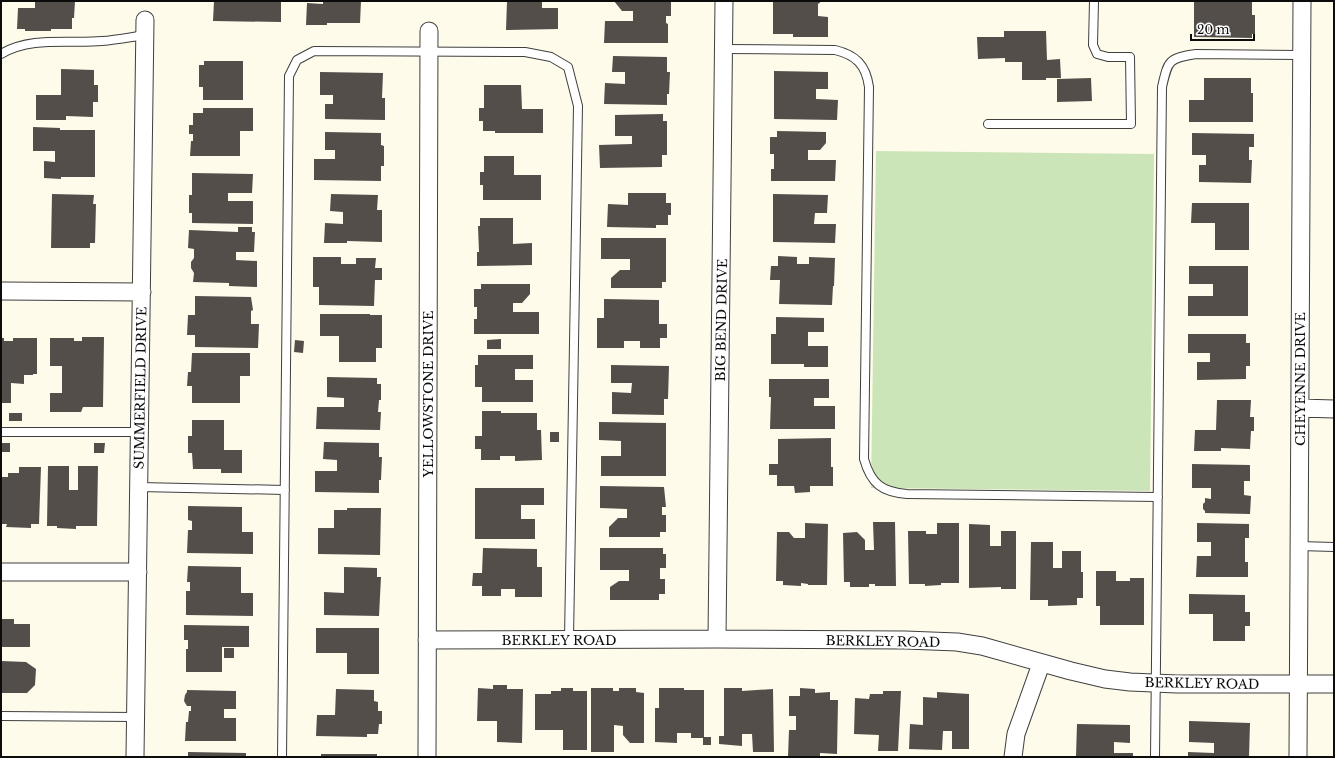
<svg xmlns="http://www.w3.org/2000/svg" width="1335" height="758" font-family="'Libre Baskerville',serif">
<rect width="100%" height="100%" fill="#fefbeb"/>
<path fill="#cce5b8" d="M876 151 1154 154 1150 491 871 488Z"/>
<path fill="#534e49" d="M35 1H75L74 18H72V29H51V31H25V29H17L18 8H35Z
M214 1 281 2V22L213 21Z
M323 1H361L360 23H327V25H306L307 3 323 4Z
M507 1H542V8H558V29L506 30Z
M614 1H671V16H666V23L668 24V43H604L605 21H633V11H622Z
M773 1H822L818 4V16L828 17V37H793V34H773Z
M1194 1H1252V15H1255V34H1252V38L1194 37Z
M1004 31H1046L1047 60 1060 59 1061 78H1046V80H1022V62H1005V58L978 59 977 37H1004Z
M613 56 667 57V72H670L669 94H667V105L604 104 605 83 625 84V72H612Z
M204 61H243V100H203V87H199V65H204Z
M61 69 94 70V85H98V102H93V117L66 116V120H36V95H61Z
M774 71 828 72V89H816V99L838 100 837 120 774 119Z
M320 72 383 73 382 98H385V120L325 119V104H333V95H320Z
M1091 78 1092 101 1057 102V79Z
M1204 78H1251V93H1253V122H1189V100H1204Z
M484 85H521L522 109H543V133H495V131H483V121H479V108H484Z
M203 108H253V131H240V156H190L191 141H193V134H189V125H193V113H203Z
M663 114V121H667V155H662V167L600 168 599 145 632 144V136H615V115Z
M33 127 60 128V130H95V177H61V179L44 178V161L55 162V151H33Z
M777 131 826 132V143L820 150H808V160H836L835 181H771V169H774V154H770V137H777Z
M325 132 381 133V145L384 146V166H381V181L314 180V159H335V150H325Z
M1192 133 1254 134V147H1249V160H1252L1251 183 1199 182V165H1206V155H1192Z
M484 156H514V175H541V200H483V185H480V172H484Z
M192 173 253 174 252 193H228V201H253V224L192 223V213H189V195H192Z
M628 193H666V203H671V215H668V225H656V228L607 227 608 204 628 205Z
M52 194 94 195 93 204H96L95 243H90V248H51Z
M331 194 378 195 377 210H382V242L347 241V243H324L325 223 343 224V212L330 211Z
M773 194 828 195 827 213H815L814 224H836L835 243 773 242Z
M1192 203H1249V250H1215V223H1191Z
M480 218H513V244L532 243V265L477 266V252H479L478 226H480Z
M238 227H252V232H255L254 252H236V260L257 261V287L229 286V283L193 282 194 273 191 268V262L194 258V249L188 248 189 230 238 232Z
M601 238H666V282H662V288H611V278L620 270H630V259H601Z
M778 256 797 257V264H809V257L835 258 834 286H833L832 305 779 304 780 280H770L771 266H778Z
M313 257H341V264H356V258H376L375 268H382V280H375L374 306 319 305V287H313Z
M1189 266H1248V316H1188V296H1213V284H1189Z
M481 284H530V294L522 303H513V312H539V334H474V319H477V307H474V289H481Z
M195 296 251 297 253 310 251 311V324H259L258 348 195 347V335H187L188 315H195Z
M604 299 659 300V324H667V338H660V348H640V341H624V348H597V318H604Z
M320 314H370V315H382V348H376V362H339V336H320Z
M776 317 824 318V332H808V346H828V367H804V364H771V334H776Z
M1188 334H1246V343H1250V366H1246V379L1197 380V362H1210V353H1188Z
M82 337H104L103 407H83L81 412H50V393H62V366H50V338H74V341H82Z
M1 338H4V341H13V338H37V374H33V375H24V384L11 383V403H1Z
M501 339V349H487V340Z
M295 340 304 341 303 353 294 352Z
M192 353H250V376H240V403H192V386H187L188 372H191Z
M478 355H533V369H515V380H533V402H482V387H475V365H478Z
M611 365 669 366 668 399H664V415L612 414V392L631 393 632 383H611Z
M327 377 377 378V384H381V400H379L378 412H381L380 430 316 429 317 407H344V398L327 397Z
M769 379H829V398H814V406H835V429H770L771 397H769Z
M1217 400H1251L1250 417H1254V431H1251L1250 449 1221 448V451H1194L1195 430H1216Z
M482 411H501V413H537V430H541L542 460 515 461V456H500V460H481V449H475V436H482Z
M9 413H22V421H9Z
M192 420H224V450H242V473H221V469H193L192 453H188V436H192Z
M599 422 666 423V476H601V456H621V441L599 440Z
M550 432H559V442H550Z
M831 438V467H833V486H810V492L795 493 794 486H777V475H769V464H778V439Z
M324 442 379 443V457H382L381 480H379V493L315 492V471H337V460L323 459Z
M1 443H10V452H1Z
M94 443H105L104 453H94Z
M1192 464 1250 465V481H1244V495L1251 496 1250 514 1205 513V511L1203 509V504L1205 502V498L1211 499V488H1192Z
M48 466H69V490H78V466H98L97 526H76V529L57 528V526H47Z
M19 467H41L39 524H31V528L6 527 7 524H1V477H8V473H19Z
M600 486 664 487 666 507H662V515H666V532H660V537H609V527L618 518H627V509L600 508Z
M475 488H544V505H521V519H535V539H475Z
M188 506 242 507V532H253V554L187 553 188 530H192V521L188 520Z
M347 508H381L380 555 318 554V528H334V510H347Z
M873 522H895L896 586H875V584H869V587H850V582H844L843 533 857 532 865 540V550H874Z
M805 523 828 524 827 585H808V584L801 583V586L783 585V581H776L777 532H789L794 538H805Z
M937 523H959V583H941V585L925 586V584H909L908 531H926V534H937Z
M1197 523 1249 524V538H1245V562H1248V577H1196L1197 556H1211V542H1197Z
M969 524 990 525V546H1001V531H1016V589H1001V587L969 588Z
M1031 542H1053V568H1062V551H1081V572H1083V598H1077V605L1048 606V600H1030Z
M483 548 537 549V567H542V597H515V589H501V596H482V586H472L473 573H482Z
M600 548H663V554H666V568H660V579H665V594H659V600H610V587L619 581H629V570H600Z
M188 566 241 567V593H253V616L186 615V591H190V582H187Z
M344 567 377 568V577H381L379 616 324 615V592L344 593Z
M1096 571H1116V581H1130V578H1144V625H1100V606H1096Z
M1189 594 1245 595V612H1250V626H1245V641H1213V614H1189Z
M1 619H14V624H30V647H1Z
M184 625 249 626V647H222V672H186V649H188V640H184Z
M316 628H379V674H347V653H316Z
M224 648H234V658H224Z
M1 661 26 662 36 669 35 685 27 693H1Z
M493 685H507V689H523L522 743 497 742V721H477L478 688 493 689Z
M561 688H573V691H587V750H563V730H535V694H551V691H561Z
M591 688H613V691H619V688H636V692L644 693V743H630L623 735V726L614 725V752H591Z
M659 688H684V690H704V737H711V745H703V738H691V733H677V743L655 742V708H659Z
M724 688H742V691L773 689 774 752H753L752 734H742V746L719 744V736H724Z
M800 688 815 689V693L830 692V700H838L837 754 820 753V757H788L789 730H796V716H789V696H800Z
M336 689 374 690V701L378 702V711H382V724H379L378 734H367V737L316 736 317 715H335Z
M187 690 236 691V709H224V718H236V741H185L186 722H188L189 711H191V706H187L184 701 185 695 187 692Z
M883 691H901L898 751H878L879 735 854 734 855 698 869 699 870 694H883Z
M937 692 969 694V749H952V731H943L942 750 909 749 910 724 923 725V697L937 698Z
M1189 721 1250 723 1249 757H1188V752L1214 753V743L1189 742Z
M1077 724 1130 725V743L1114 742V753H1133V757L1076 756Z
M188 752 246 753V757H188Z
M321 754H377V757H321Z"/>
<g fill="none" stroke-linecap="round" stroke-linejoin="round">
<g stroke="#3f3f3f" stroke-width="10">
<path id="service" d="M723 49 835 50C856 55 866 65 869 87L864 459C871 484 882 492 907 494L1158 497
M1 54C31 36 69 44 102 41 116 40 131 37 145 35
M988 124H1131L1130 57H1108L1097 54 1093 45 1094 1
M1 432H140
M139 487 285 490
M1299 546 1334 547
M1 716 136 717
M282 757 289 76 297 60 314 51 525 52 551 57 568 67 578 106 569 639
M1155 757 1162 87C1168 61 1168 58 1196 54L1302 55"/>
</g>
<g stroke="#3f3f3f" stroke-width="19">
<path id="minor" d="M1 291 142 292
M1300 408 1334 409
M1 572H138
M717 639 724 1
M427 640 717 639 905 640 957 642 982 646 1071 671 1105 679 1130 682 1177 684H1334
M135 757 145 20
M427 757 429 31
M1013 757 1016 734 1041 664
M1298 757 1302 1"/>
</g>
<use href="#service" stroke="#fff" stroke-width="8"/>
<use href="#minor" stroke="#fff" stroke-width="17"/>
</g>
<g text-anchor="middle" stroke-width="4" stroke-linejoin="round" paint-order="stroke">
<g font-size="13" fill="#0c0c0c" stroke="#fff">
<text transform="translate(721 320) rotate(-89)" y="5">BIG BEND DRIVE</text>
<text transform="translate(1300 379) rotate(-90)" y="5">CHEYENNE DRIVE</text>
<text transform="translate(140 388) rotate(-89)" y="5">SUMMERFIELD DRIVE</text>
<text transform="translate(428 394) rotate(-90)" y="5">YELLOWSTONE DRIVE</text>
<text x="559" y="645">BERKLEY ROAD</text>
<text transform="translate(883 641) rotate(1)" y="5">BERKLEY ROAD</text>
<text transform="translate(1202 683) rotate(1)" y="5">BERKLEY ROAD</text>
</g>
</g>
<rect width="1335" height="758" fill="none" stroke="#0c0c0c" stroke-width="4"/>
<path d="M1191 34v6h63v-6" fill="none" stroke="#0c0c0c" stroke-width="2"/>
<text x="1197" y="34" font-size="12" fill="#0c0c0c" stroke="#ffffff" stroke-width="3" paint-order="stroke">20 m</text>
</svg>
